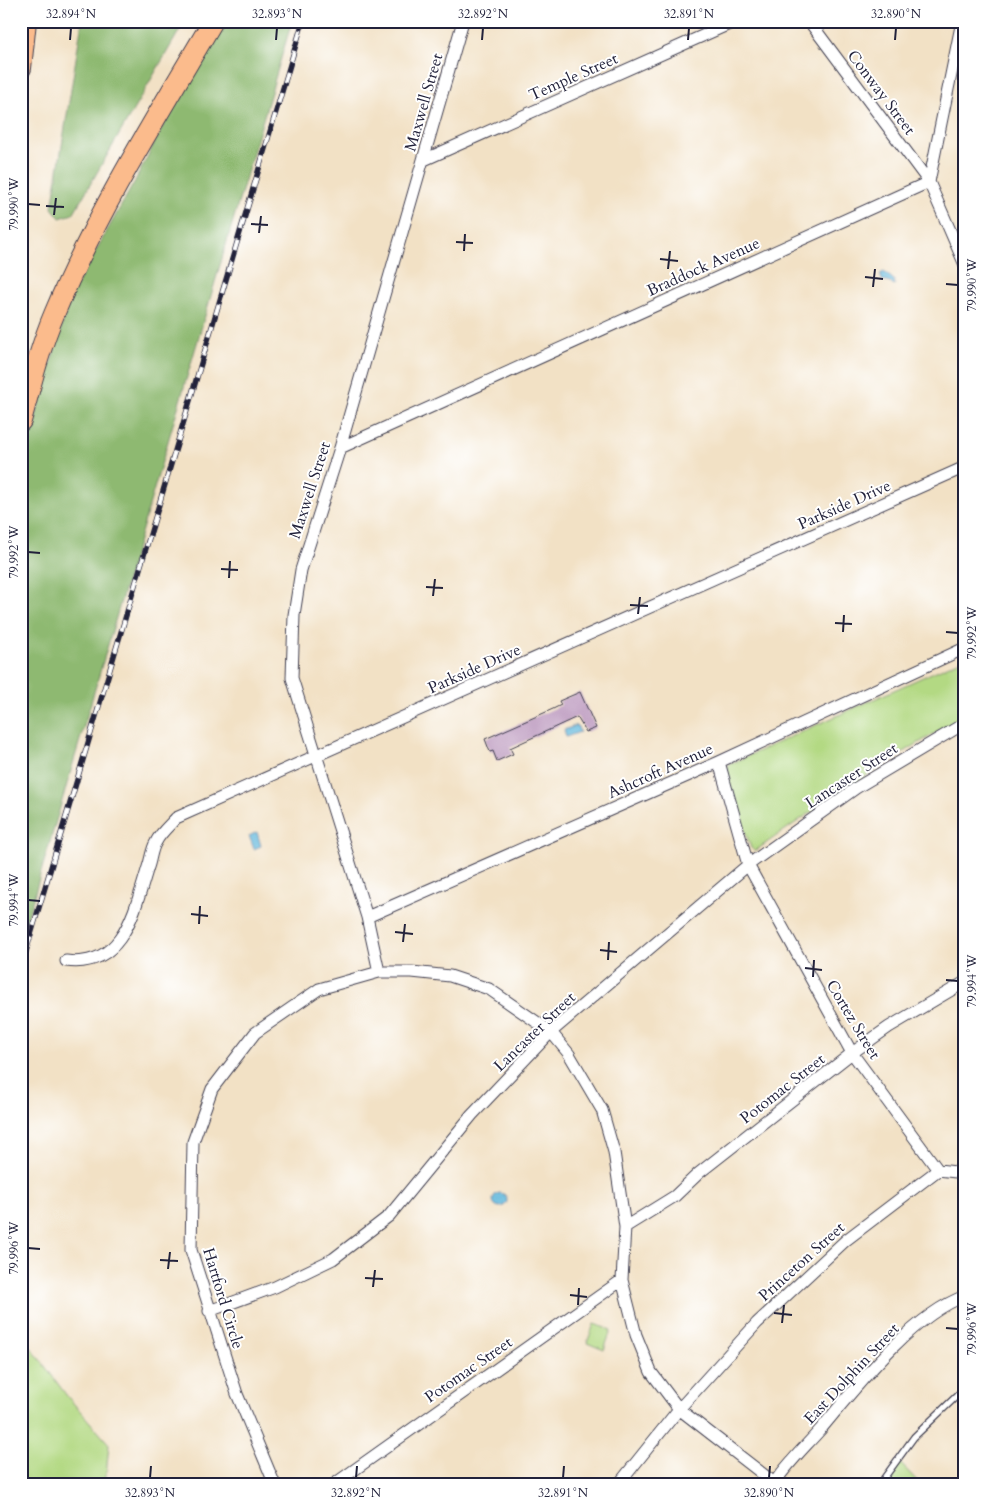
<svg xmlns="http://www.w3.org/2000/svg" width="986" height="1506" font-family="Cardo,serif">
<rect width="100%" height="100%" fill="#fff"/>
<filter id="ink" filterUnits="userSpaceOnUse"><feTurbulence type="fractalNoise" baseFrequency=".02" numOctaves="2"/><feDisplacementMap in="SourceGraphic" scale="10" xChannelSelector="R" yChannelSelector="G"/><feConvolveMatrix kernelMatrix="1 2 1 2 8 2 1 2 1" color-interpolation-filters="sRGB"/></filter>
<filter id="wash" filterUnits="userSpaceOnUse"><feTurbulence type="fractalNoise" baseFrequency=".0096" numOctaves="4" result="noise"/><feDisplacementMap in="SourceGraphic" scale="20" xChannelSelector="R" yChannelSelector="G"/><feGaussianBlur stdDeviation="1.12" result="paint"/><feColorMatrix in="noise" values="0 0 0 0 0 0 0 0 0 0 0 0 0 0 0 0 0 1.4 0 .05"/><feComposite in="paint" operator="in"/></filter>
<g filter="url(#wash)">
<rect width="100%" height="100%" fill="#f2e1c5"/>
<path fill="#b3d983" stroke="#6a7e5f" d="M965 658V716C892 757 823 803 755 851L751 848 728 784V765Z
M594 1324 611 1330 604 1350 587 1343Z
M21 1334 67 1396 109 1444 105 1485H21Z
M899 1462 921 1485H883Z"/>
<path fill="#8eb971" stroke="#586e56" d="M82 21H185L73 214 60 218 52 208Z
M226 21H292L21 940V482L40 399 71 295 135 181 172 108Z"/>
<path fill="#5db5da" stroke="#406c8a" d="M884 272 894 280 895 285 882 280 880 274Z
M577 725 580 732 566 737 564 730Z
M257 832 261 846 254 849 249 836Z
M493 1200a7 7 0 1 1 14 0a7 7 0 1 1-14 0Z"/>
<g id="blocks">
<path fill="#bb98be" d="M580 692 596 728 586 732 577 717 510 748 513 754 497 761 493 751 490 752 485 739 553 709 561 705 559 701Z"/>
</g>
</g>
<g filter="url(#ink)">
<use href="#blocks" fill-opacity="0" stroke="#413f50" stroke-width="1"/>
<g fill="none" stroke-linecap="round" stroke-linejoin="round">
<g stroke="#413f50" stroke-width="8">
<path id="service" d="M879 1485 914 1437 965 1388"/>
</g>
<g stroke="#413f50" stroke-width="13">
<path id="minor" d="M809 21 929 182 965 265
M424 160 736 21
M340 448 929 182 962 21
M719 762 748 865 852 1053 938 1170
M367 917 719 762 965 648
M66 961C125 969 135 907 149 864 151 857 152 848 156 842 160 833 170 825 176 818L965 467
M379 972 367 917 292 678 294 615 301 570 340 448 463 21
M625 1227 675 1196 699 1173 852 1053 889 1027 965 982
M209 1311 275 1287 333 1259 389 1216 472 1115 551 1032 748 865 856 788 965 723
M275 1485 237 1394 191 1250 193 1142 212 1089 255 1033 319 989 379 972H412L450 976 489 989 551 1032 569 1054 602 1110 614 1152 625 1227 622 1280 636 1335 651 1372 679 1409 618 1485
M333 1485 622 1280
M773 1485C786 1465 804 1448 820 1430 856 1387 912 1315 965 1296
M777 1485 679 1409 757 1323 846 1240 938 1170 965 1173"/>
</g>
<g stroke="#413f50" stroke-width="22">
<path id="motorway" d="M21 68 26 21
M21 421C31 384 40 347 55 312 98 210 157 116 213 21"/>
</g>
<use href="#service" stroke="#fff" stroke-width="5.5"/>
<use href="#minor" stroke="#fff" stroke-width="11"/>
<use href="#motorway" stroke="#fbbb8c" stroke-width="20"/>
<g stroke="#22223b" stroke-width="5.5">
<path id="rail" d="M21 968 303 21"/>
</g>
<use href="#rail" stroke="#fff" stroke-width="4" stroke-dasharray="11" stroke-linecap="butt"/>
</g>
</g>
<path fill="none" stroke="#22223b" stroke-width="2" d="M70 40 71 28M276 40 277 28M482 40 483 28M688 40 689 28M895 40 896 28M28 204 40 205M46 206 64 207M54 215 56 198M251 224 268 225M259 233 261 216M456 242 473 243M464 251 465 234M660 259 678 261M668 269 670 251M865 277 883 279M946 284 958 285M873 287 875 269M28 552 40 553M221 569 238 570M229 578 230 561M426 587 443 588M433 596 435 579M630 605 648 606M638 614 640 597M835 623 852 624M843 632 844 615M946 632 958 633M28 900 40 901M191 914 208 916M199 924 200 906M395 932 413 934M403 942 405 924M600 950 617 952M608 960 609 942M805 968 822 970M813 977 814 960M946 980 958 981M28 1248 40 1249M160 1260 178 1261M168 1269 170 1252M365 1278 383 1279M373 1287 375 1270M570 1295 587 1297M578 1305 579 1288M774 1313 792 1315M782 1323 784 1305M946 1328 958 1329M150 1478 151 1466M356 1478 357 1466M563 1478 564 1466M769 1478 770 1466"/>
<g text-anchor="middle" stroke-width="4" stroke-linejoin="round" paint-order="stroke">
<g font-size="16" fill="#22223b" stroke="#fff">
<text transform="translate(573 76) rotate(-24)" y="6">Temple Street</text>
<text transform="translate(882 92) rotate(53)" y="6">Conway Street</text>
<text transform="translate(423 102) rotate(-74)" y="6">Maxwell Street</text>
<text transform="translate(703 266) rotate(-24)" y="6">Braddock Avenue</text>
<text transform="translate(309 490) rotate(-72)" y="6">Maxwell Street</text>
<text transform="translate(844 504) rotate(-24)" y="6">Parkside Drive</text>
<text transform="translate(474 668) rotate(-24)" y="6">Parkside Drive</text>
<text transform="translate(660 770) rotate(-24)" y="6">Ashcroft Avenue</text>
<text transform="translate(851 775) rotate(-33)" y="6">Lancaster Street</text>
<text transform="translate(854 1019) rotate(59)" y="6">Cortez Street</text>
<text transform="translate(534 1031) rotate(-44)" y="6">Lancaster Street</text>
<text transform="translate(782 1088) rotate(-38)" y="6">Potomac Street</text>
<text transform="translate(801 1261) rotate(-42)" y="6">Princeton Street</text>
<text transform="translate(224 1298) rotate(73)" y="6">Hartford Circle</text>
<text transform="translate(468 1369) rotate(-35)" y="6">Potomac Street</text>
<text transform="translate(851 1373) rotate(-47)" y="6">East Dolphin Street</text>
</g>
</g>
<rect width="986" height="1506" fill="none" stroke="#fff" stroke-width="55"/>
<rect x="28" y="28" width="930" height="1450" fill="none" stroke="#22223b" stroke-width="2"/>
<g font-size="12" text-anchor="middle" fill="#22223b">
<text x="71" y="18">32.894°N</text>
<text x="277" y="18">32.893°N</text>
<text x="483" y="18">32.892°N</text>
<text x="689" y="18">32.891°N</text>
<text x="896" y="18">32.890°N</text>
<text transform="translate(14 204) rotate(-90)" y="4">79.990°W</text>
<text transform="translate(972 285) rotate(-90)" y="4">79.990°W</text>
<text transform="translate(14 552) rotate(-90)" y="4">79.992°W</text>
<text transform="translate(972 633) rotate(-90)" y="4">79.992°W</text>
<text transform="translate(14 900) rotate(-90)" y="4">79.994°W</text>
<text transform="translate(972 981) rotate(-90)" y="4">79.994°W</text>
<text transform="translate(14 1248) rotate(-90)" y="4">79.996°W</text>
<text transform="translate(972 1329) rotate(-90)" y="4">79.996°W</text>
<text x="150" y="1497">32.893°N</text>
<text x="356" y="1497">32.892°N</text>
<text x="563" y="1497">32.891°N</text>
<text x="769" y="1497">32.890°N</text>
</g>
</svg>
